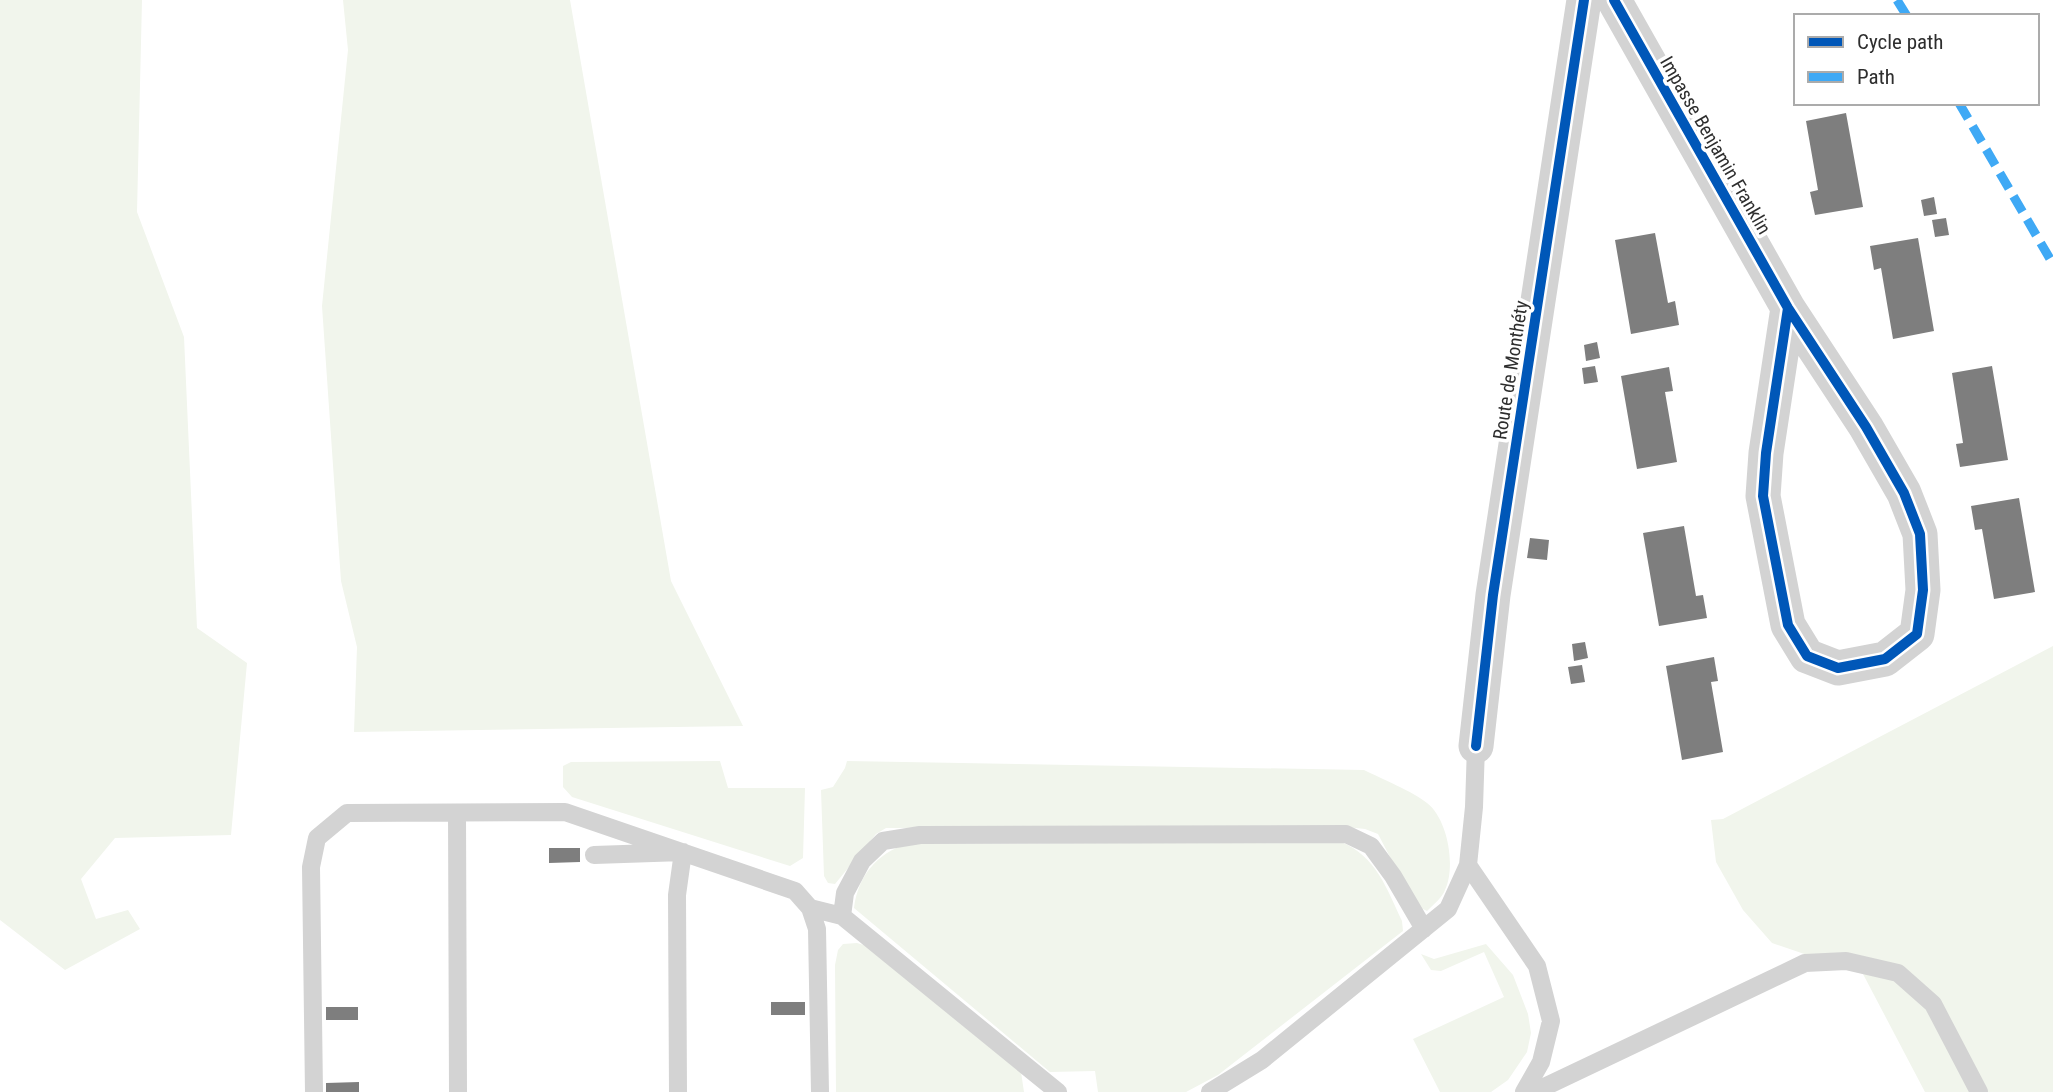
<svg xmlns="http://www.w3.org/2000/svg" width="2053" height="1092" font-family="'Roboto Condensed',sans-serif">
<rect width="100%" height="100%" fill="#fff"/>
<path fill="#f1f5ec" d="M0 0H142L137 212 184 337 197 628 247 663 231 835 115 838 81 879 96 919 128 910 140 929 65 970 0 920Z
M343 0H570L671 581 743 726 354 732 357 647 341 581 322 306 348 50Z
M2053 646V1092H1925L1863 974 1772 943 1743 910 1716 862 1711 820 1723 819Z
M720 761 728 788H805L803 858 790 866 572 797 563 787V766L571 762Z
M847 761 1364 770C1382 779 1412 791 1427 803 1448 819 1456 867 1445 890 1442 898 1433 905 1427 911L1419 907 1412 899 1378 834 1365 829 1338 826 886 828 876 834 835 884 828 883 824 876 821 790 833 787 845 768Z
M1341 842C1376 856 1387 889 1402 921L1403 931 1218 1075 1186 1092H1098L1095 1071 1050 1072 854 908C858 876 877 853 907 844Z
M857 943 870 947 1021 1072 1024 1092H836L835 965 838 950 843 944Z
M1486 944 1513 975 1528 1014 1531 1033 1527 1052 1508 1080 1491 1092H1440L1413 1039 1504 997 1484 952 1441 971 1431 970 1421 954 1434 959Z"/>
<path fill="#7e7e7e" d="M1846 113 1863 207 1815 215 1810 192 1818 190 1806 121Z
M1934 197 1937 214 1924 216 1921 200Z
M1946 218 1949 235 1935 237 1932 220Z
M1655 233 1668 303 1675 301 1679 325 1631 334 1615 240Z
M1918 238 1934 331 1893 339 1881 268 1874 270 1870 246Z
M1597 342 1600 358 1586 361 1584 345Z
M1595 366 1598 382 1584 384 1582 368Z
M1992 366 2008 460 1960 467 1956 444 1963 443 1952 373Z
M1669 367 1673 391 1665 392 1677 462 1637 469 1621 376Z
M2019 498 2035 592 1994 599 1982 529 1975 530 1971 506Z
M1684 526 1696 596 1703 595 1707 618 1659 626 1643 533Z
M1530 538 1549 540 1547 560 1527 558Z
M1585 642 1588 658 1574 661 1572 644Z
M1714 657 1718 681 1711 682 1723 752 1682 760 1666 666Z
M1582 665 1585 682 1571 684 1568 667Z
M549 848H580V862L549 863Z
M771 1002H805V1015H771Z
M326 1007H358V1020H326Z
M359 1082V1092H326V1083Z"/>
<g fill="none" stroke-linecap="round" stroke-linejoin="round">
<path stroke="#d3d3d3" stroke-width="18" d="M457 813 458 1092
M594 855 683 852 677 895 678 1092
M1468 865 1537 966 1551 1021 1541 1062 1524 1092
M810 908 842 916 1058 1092
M842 916 845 893 862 861 883 841 920 835 1346 834 1371 846 1393 876 1424 929
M314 1092 311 867 317 838 347 813 565 812 795 891 810 908 817 929 820 1092
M1210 1092 1262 1060 1448 909 1468 865 1474 807 1476 746
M1534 1092 1805 963 1846 961 1898 973 1933 1004 1979 1092"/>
<path stroke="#d3d3d3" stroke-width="35" d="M1614 0 1788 308 1866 427 1904 493 1920 534 1923 590 1917 634 1885 659 1838 668 1807 656 1788 625 1763 496 1766 453 1788 308
M1476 746 1493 595 1584 0"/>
<path stroke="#3fa9f5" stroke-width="9" stroke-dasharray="18 9" stroke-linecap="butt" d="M1897 0 1907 16
M1959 103 2053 264"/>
<g stroke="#fff" stroke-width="15">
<path id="cycleway" d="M1614 0 1788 308 1866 427 1904 493 1920 534 1923 590 1917 634 1885 659 1838 668 1807 656 1788 625 1763 496 1766 453 1788 308
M1476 746 1493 595 1584 0"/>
</g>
<use href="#cycleway" stroke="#0057b8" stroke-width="10"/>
</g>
<g text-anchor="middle" stroke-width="7" stroke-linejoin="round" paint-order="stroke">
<g font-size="19" fill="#2e2e2e" stroke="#fff">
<text transform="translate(1716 145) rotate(60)" y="7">Impasse Benjamin Franklin</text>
<text transform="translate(1510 370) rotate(-81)" y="7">Route de Monthéty</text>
</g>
</g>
<rect x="1794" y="14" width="245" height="91" fill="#ffffff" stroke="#ababab" stroke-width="2"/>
<rect x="1808" y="37" width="35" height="10" fill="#0057b8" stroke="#ababab" stroke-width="2"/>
<text x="1857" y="49" font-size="21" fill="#2e2e2e">Cycle path</text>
<rect x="1808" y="72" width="35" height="10" fill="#3fa9f5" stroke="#ababab" stroke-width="2"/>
<text x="1857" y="84" font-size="21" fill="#2e2e2e">Path</text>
</svg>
